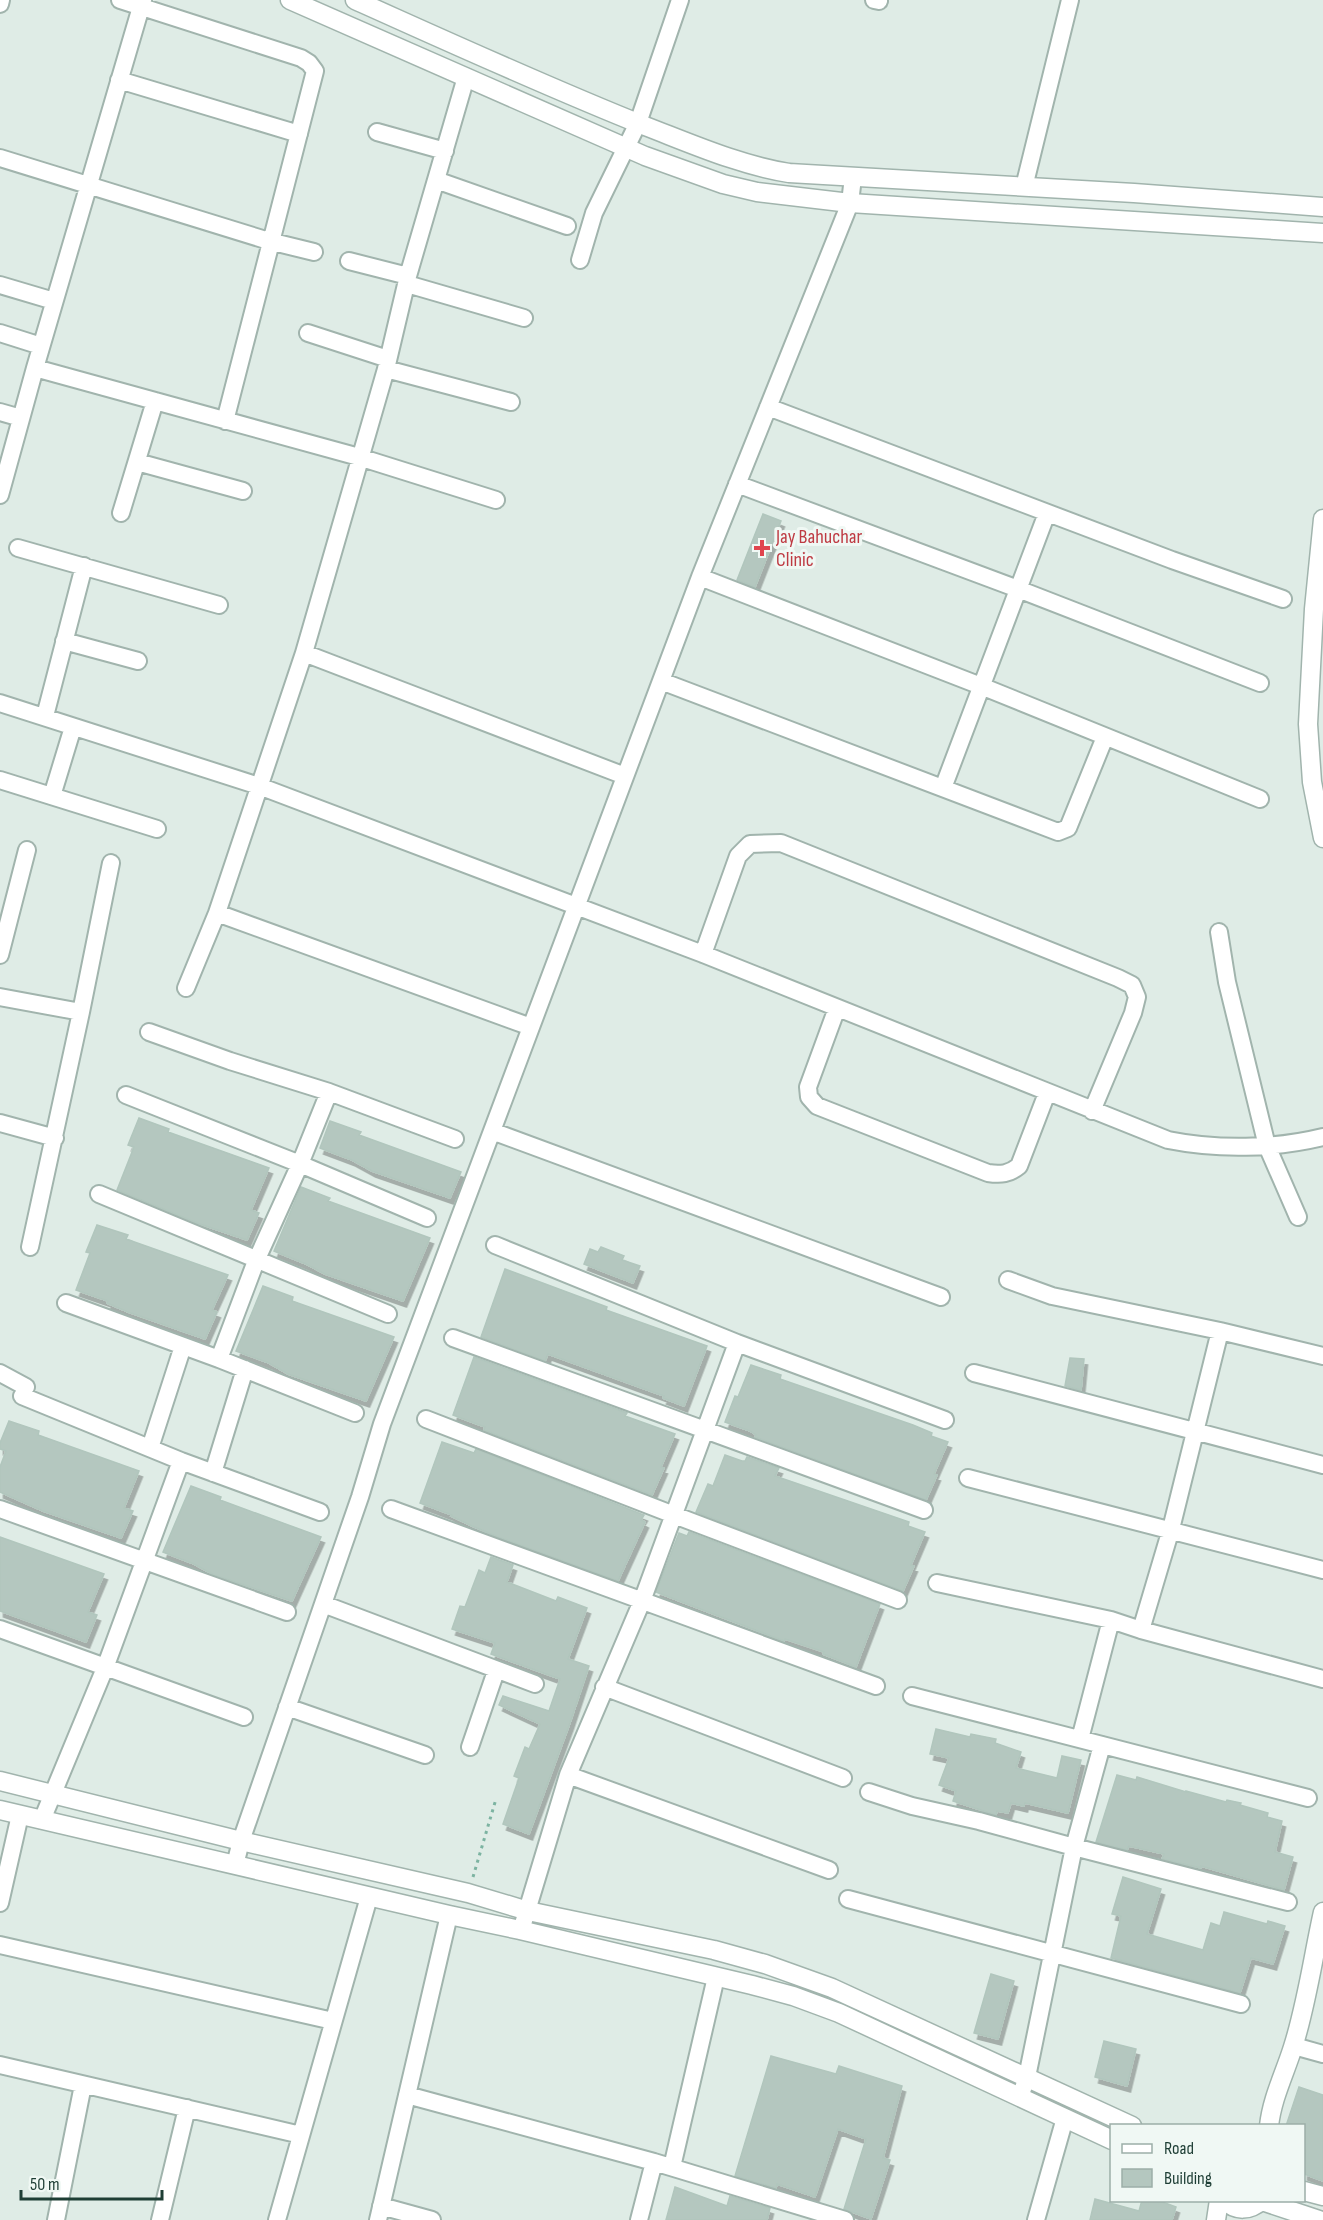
<svg xmlns="http://www.w3.org/2000/svg" width="1323" height="2220" font-family="'Sofia Sans Condensed',sans-serif">
<defs>
<filter id="shadow"><feDropShadow dx="3.5" dy="6" stdDeviation="0" flood-color="#0004"/></filter>
</defs>
<rect width="100%" height="100%" fill="#dfece6"/>
<path fill="#b4c7bf" stroke="#b1c6bd" stroke-width="1.5" filter="url(#shadow)" d="M763 514 781 521 755 587 737 580Z
M139 1118 169 1129 168 1132 269 1168 251 1210 259 1213 247 1240 197 1223 117 1190 134 1147 128 1145Z
M330 1121 361 1132 359 1135 461 1172 450 1198 372 1171 352 1160 320 1148Z
M301 1187 330 1198 328 1201 430 1238 403 1301 325 1274 306 1264 274 1251Z
M97 1225 128 1235 126 1239 228 1275 212 1310 217 1312 205 1339 128 1312 107 1303 108 1301 76 1290 90 1253 86 1252Z
M601 1247 624 1256 622 1260 640 1266 633 1283 584 1264 590 1249 598 1252Z
M505 1269 607 1307 606 1310 707 1346 684 1406 663 1398 664 1396 548 1354 545 1361 481 1337Z
M263 1286 293 1297 292 1301 394 1337 366 1401 288 1374 269 1363 236 1351Z
M474 1357 627 1413 625 1416 675 1434 661 1467 664 1468 652 1495 484 1430 485 1427 453 1415Z
M1070 1358 1084 1359 1081 1390 1065 1386Z
M751 1365 781 1375 780 1379 913 1425 932 1433 931 1436 948 1442 934 1474 937 1475 926 1500 755 1437 756 1435 750 1431 725 1422 735 1396 738 1397Z
M9 1421 39 1431 38 1435 139 1471 124 1508 133 1511 121 1538 43 1511 0 1492V1467L6 1451 0 1449V1443Z
M442 1442 474 1453 476 1449 644 1515 641 1520 645 1522 618 1581 498 1537 472 1526 451 1516 452 1515 420 1503Z
M725 1455 742 1461H745L747 1457 779 1468 775 1476 909 1522 908 1526 925 1532 911 1565 914 1566 903 1591 696 1512 708 1484 713 1486Z
M191 1486 221 1497 220 1500 321 1537 292 1601 214 1575 194 1564 163 1552Z
M689 1532 880 1604 856 1667 823 1654 824 1652 785 1639 784 1641 656 1592 679 1533 687 1536Z
M0 1537 104 1574 88 1612 97 1615 86 1642 0 1611Z
M491 1557 513 1565 507 1582 556 1601 558 1597 587 1608 568 1659 589 1666 570 1723 529 1834 503 1824 519 1778 514 1776 525 1747 529 1749 540 1724 499 1705 503 1696 549 1711 560 1679 491 1654 495 1643 452 1629 460 1606 465 1607 479 1570 485 1573Z
M936 1729 970 1737 971 1734 996 1739 995 1743 1021 1752 1016 1768 1057 1778 1062 1756 1081 1760 1068 1813 1025 1803 1024 1806 1011 1803 1008 1813 997 1811 996 1815 953 1801 956 1791 939 1785 949 1758 930 1754Z
M1117 1775 1136 1780 1137 1777 1186 1792V1791L1226 1802 1227 1800 1241 1803 1240 1805 1268 1813 1267 1817 1282 1821 1275 1852 1293 1857 1284 1890 1201 1866V1868L1162 1859 1164 1854 1129 1846 1127 1850 1096 1842Z
M1123 1877 1161 1889 1147 1934 1203 1950 1211 1923 1220 1926 1224 1912 1267 1924 1268 1921 1285 1926 1273 1964 1251 1958 1240 1993 1111 1958 1121 1916 1112 1914Z
M991 1974 1014 1981 998 2039 974 2033Z
M1104 2041 1136 2049 1127 2086 1095 2077Z
M771 2056 836 2074 839 2066 902 2086 883 2158 890 2160 871 2219 844 2209 866 2139 838 2129 815 2197 777 2184 776 2188 735 2176Z
M1299 2087 1323 2095V2181L1304 2174V2126H1286Z
M675 2187 727 2206 730 2196 770 2208 767 2220H666Z
M1095 2199 1139 2211 1142 2200H1157L1176 2207 1172 2220H1090Z"/>
<g fill="none" stroke-linecap="round" stroke-linejoin="round">
<g stroke="#a1b4ad" stroke-width="20">
<path id="minor" d="M120 0 301 58 309 63 315 71 225 421
M874 0 879 1
M0 4 1 0
M119 80 299 134
M377 132 445 151
M0 158 269 241 314 252
M436 180 567 226
M1024 187 1070 0
M580 260 594 213 638 123 680 0
M349 261 408 276
M407 284 524 318
M0 285 54 301
M0 333 41 346
M308 333 388 359
M35 368 155 401
M386 369 511 402
M768 407 1172 560 1283 599
M0 412 21 418
M137 462 243 491
M737 484 1018 589 1260 683
M0 495 35 368 143 0
M121 513 155 401 359 457 496 500
M18 548 219 605
M700 577 981 686 1260 799
M64 641 138 661
M304 653 386 369 408 276 466 77
M661 681 1058 832 1068 828 1105 737
M0 703 259 786 703 954 1168 1140C1218 1150 1274 1149 1323 1137
M45 716 84 566
M0 780 157 829
M943 788 1047 513
M52 796 73 727
M1219 932 1227 982 1267 1146 1298 1217
M703 954 738 856 750 844 781 843 1118 978 1132 985 1137 997 1133 1013 1092 1111
M0 955 27 850
M186 988 217 913
M0 997 81 1012 30 1247
M837 1008 808 1087 809 1097 817 1106 988 1173C1001 1175 1009 1174 1019 1166L1047 1093
M81 1012 111 863
M531 1027 217 913 304 653 625 776
M149 1032 230 1061 329 1092 455 1139
M329 1092 300 1164 256 1261 219 1359 355 1413
M126 1095 300 1164 427 1218
M0 1123 55 1138
M492 1131 941 1297
M99 1194 388 1314
M495 1245 737 1343 945 1420
M1008 1280 1052 1296 1220 1331 1323 1356
M66 1303 219 1359
M453 1338 924 1510
M0 1373 26 1387
M974 1373 1323 1465
M22 1396 181 1461 320 1512
M426 1419 674 1515 898 1600
M150 1448 183 1346
M213 1473 245 1369
M968 1478 1323 1570
M0 1509 287 1612
M391 1509 876 1686
M937 1583 1111 1620 1141 1630 1323 1679
M323 1604 535 1684
M0 1629 244 1717
M1141 1630 1171 1529 1220 1331
M604 1687 843 1778
M912 1696 1308 1798
M287 1707 425 1755
M1080 1739 1111 1620
M470 1747 496 1671
M568 1775 829 1870
M869 1792 912 1806 979 1821 1074 1847 1288 1902
M42 1820 105 1668 181 1461
M235 1865 241 1841 360 1497 382 1424 700 577 850 203 853 177
M848 1899 1241 2004
M0 1903 20 1815
M523 1924 568 1775 642 1601 737 1343
M0 1945 333 2021
M1294 2046 1323 2054
M0 2065 301 2135
M407 2095 654 2162 845 2220
M1020 2097 1027 2077 1074 1847 1102 1745
M672 2167 716 1977
M381 2206 432 2220
M56 2220 83 2085
M160 2220 187 2108
M277 2220 369 1897
M378 2220 449 1915
M639 2220 654 2162
M1036 2220 1065 2118"/>
</g>
<g stroke="#a1b4ad" stroke-width="21">
<path id="tertiary" d="M290 0 645 156 723 184 757 192 850 203 1323 233
M355 0C451 43 547 87 645 126 692 144 739 165 789 173L1134 193 1323 207
M1323 519 1314 609 1308 724 1312 782 1323 838
M0 1781 241 1841 468 1893 528 1911 714 1950 765 1964 832 1988 1132 2126
M0 1810 449 1915 520 1930 752 1985 793 1996 839 2013 1112 2140
M1269 2126C1272 2098 1285 2073 1293 2047 1307 2003 1313 1957 1323 1912
M1304 2191 1323 2196
M1224 2200C1236 2212 1250 2211 1262 2200
M1262 2201 1319 2220
M1216 2220 1219 2200"/>
</g>
<path stroke="#7cb3a1" stroke-width="3" stroke-dasharray="3 4.5" stroke-linecap="butt" d="M473 1877 496 1799"/>
<use href="#minor" stroke="#fff" stroke-width="16"/>
<use href="#tertiary" stroke="#fff" stroke-width="18"/>
</g>
<path fill="#e0444e" stroke="#f0f8f4" stroke-width="2" d="M759 539h6v6h6v6h-6v6h-6v-6h-6v-6h6z"/>
<g text-anchor="middle" stroke-width="6" stroke-linejoin="round" paint-order="stroke">
<g font-size="20" fill="#be3a42" stroke="#f0f8f4" text-anchor="start">
<text x="776" y="543">Jay Bahuchar<tspan x="776" dy="23">Clinic</tspan></text>
</g>
</g>
<rect x="1110" y="2124" width="195" height="78" fill="#f0f8f4" stroke="#9caea8" stroke-width="1.5"/>
<rect x="1122" y="2144" width="30" height="9" fill="#ffffff" stroke="#9caea8" stroke-width="1.5"/>
<text x="1164" y="2154" font-size="18" fill="#1e3e35">Road</text>
<rect x="1122" y="2169" width="30" height="18" fill="#b4c7bf" stroke="#9caea8" stroke-width="1.5"/>
<text x="1164" y="2184" font-size="18" fill="#1e3e35">Building</text>
<path d="M21 2190v9h141v-9" fill="none" stroke="#1e3e35" stroke-width="3"/>
<text x="30" y="2190" font-size="18" fill="#1e3e35" stroke="#f0f8f4" stroke-width="4.5" paint-order="stroke">50 m</text>
</svg>
